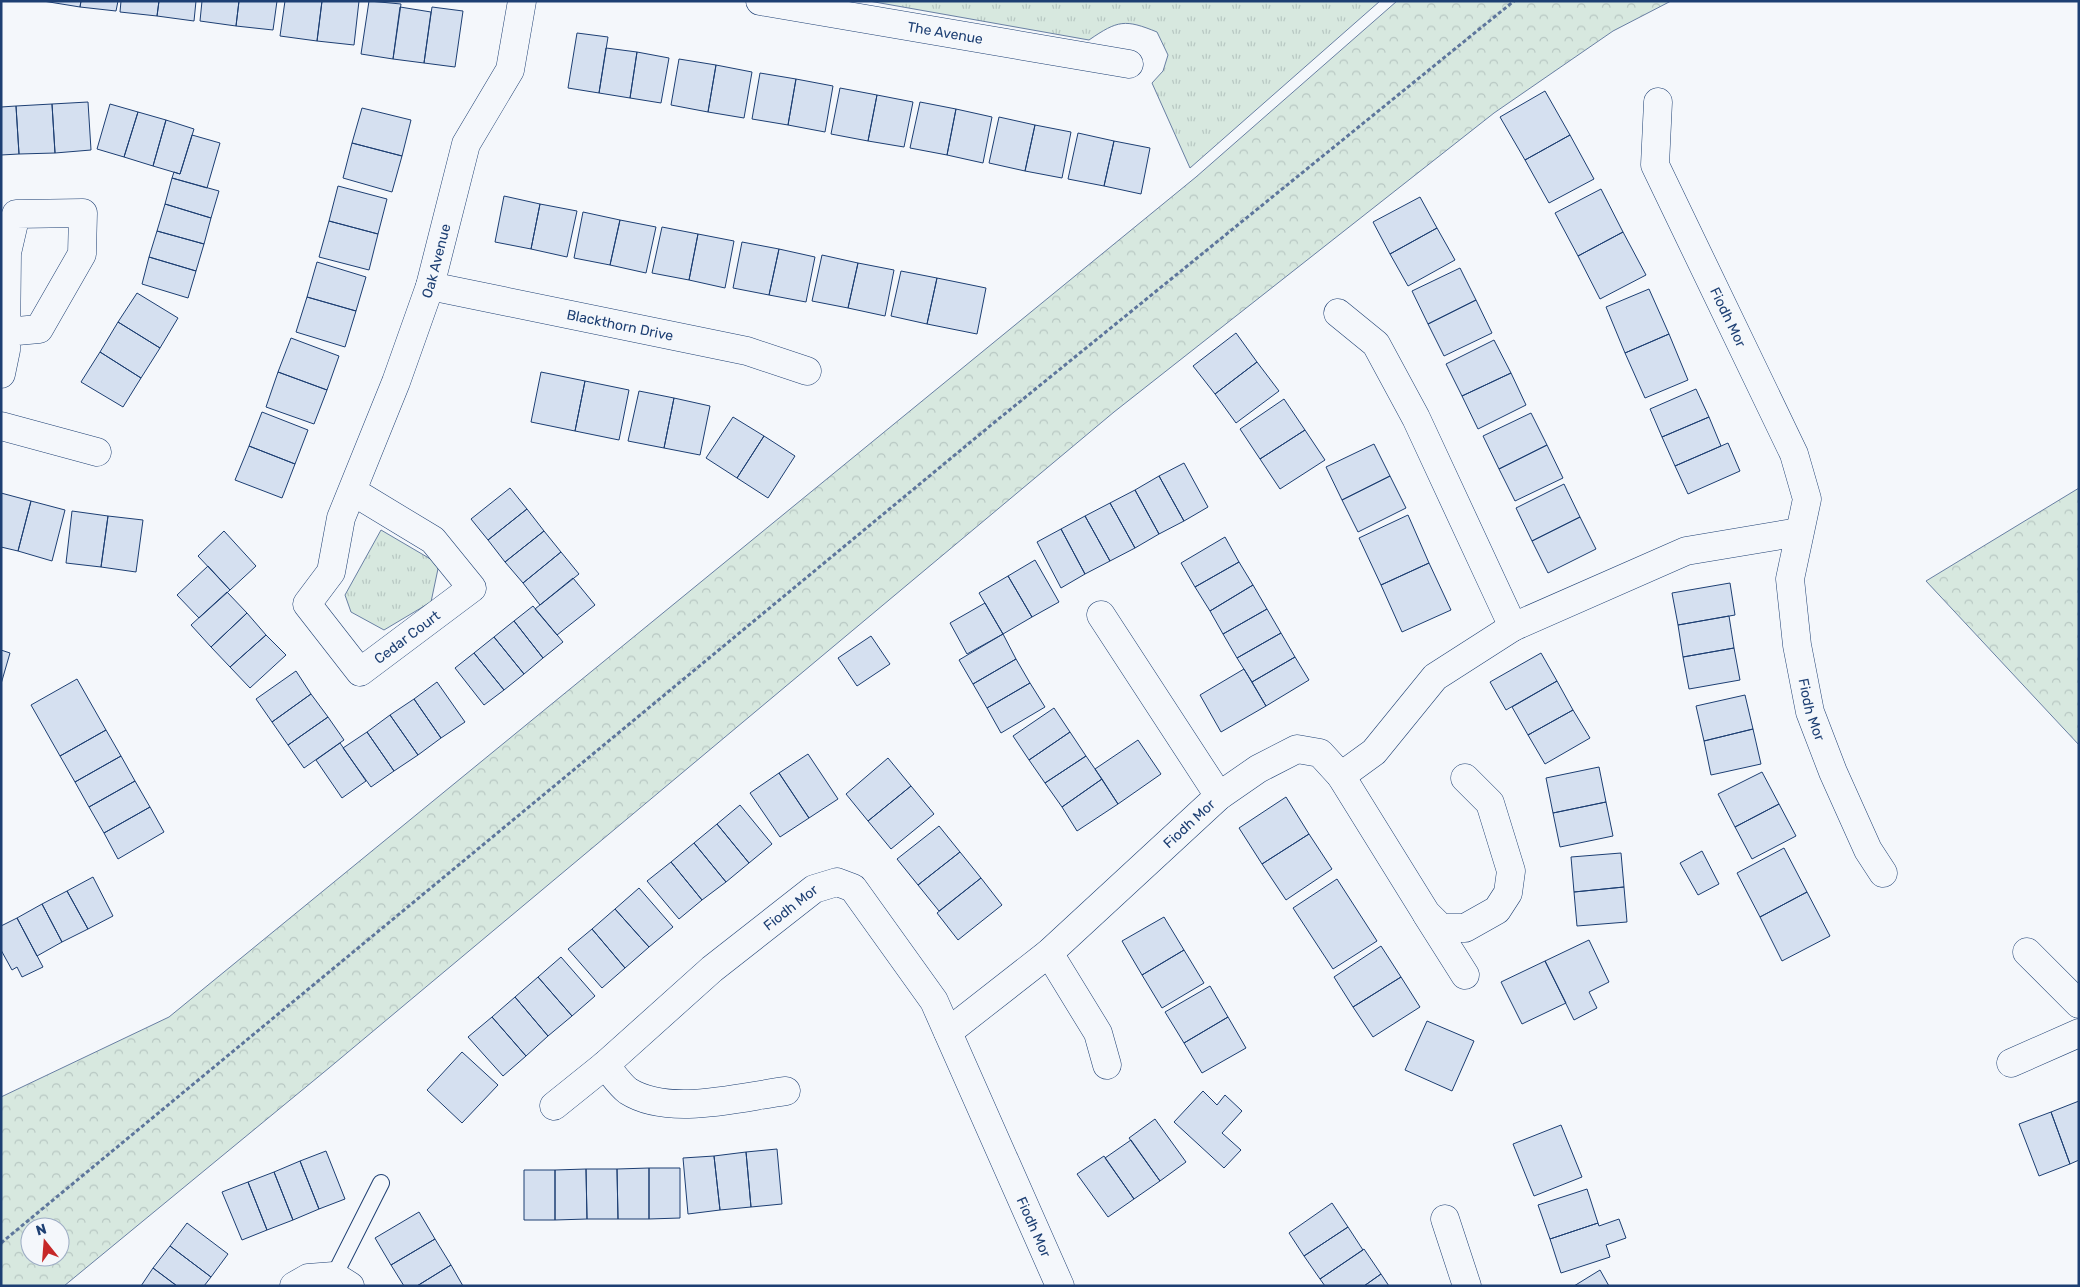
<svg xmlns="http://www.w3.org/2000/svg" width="2080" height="1287" font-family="Rubik,sans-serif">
<defs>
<pattern id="grass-tufts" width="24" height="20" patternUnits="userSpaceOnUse" patternTransform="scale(1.25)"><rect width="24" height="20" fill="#d7e8df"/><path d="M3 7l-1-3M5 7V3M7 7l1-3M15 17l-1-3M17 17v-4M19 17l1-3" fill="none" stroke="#b8c8c3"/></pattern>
<pattern id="forest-crowns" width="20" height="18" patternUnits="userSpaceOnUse" patternTransform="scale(1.25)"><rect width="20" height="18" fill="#d7e8df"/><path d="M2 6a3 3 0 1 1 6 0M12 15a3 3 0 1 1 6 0" fill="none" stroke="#b8c8c3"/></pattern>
</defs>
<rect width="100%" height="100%" fill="#f4f7fb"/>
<path fill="url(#grass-tufts)" stroke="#687fa3" d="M869 1H1380L1190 168 1152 83 1163 71 1168 55 1157 32C1125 19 1118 20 1089 40Z
M381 530 439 564 431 602 384 630 351 612 345 595Z"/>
<path fill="url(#forest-crowns)" stroke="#687fa3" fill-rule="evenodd" d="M1397 1H1671L1613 31 1494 113 1114 412 329 1068 64 1286H1V1097L169 1017 1196 177ZM30 1227H60V1257H30Z
M2079 488V745L1926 581Z"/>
<path fill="#d5e0f0" stroke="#1d3f73" d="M43 1H81L80 7Z
M81 1H118L116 11 80 7Z
M121 1H159L157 16 120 12Z
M159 1H196L194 21 157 16Z
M202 1H239L236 26 200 21Z
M239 1H277L273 30 236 26Z
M285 1H322L317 41 280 36Z
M322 1H359L354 45 317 41Z
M369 1 401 4 393 59 361 54Z
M400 7 431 12 424 63 393 59Z
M432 7 463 11 455 67 424 63Z
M577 33 608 37 599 93 568 88Z
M606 48 637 52 630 98 599 93Z
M637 52 669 58 661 103 630 98Z
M679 59 716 65 708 112 671 105Z
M716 65 752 72 744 118 708 112Z
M760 73 796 79 788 125 752 119Z
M796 79 833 86 825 132 788 125Z
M840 88 877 95 868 141 831 134Z
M1545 91 1570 135 1525 160 1500 117Z
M877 95 913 102 904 147 868 141Z
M88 102 91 150 55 153 52 104Z
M920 102 956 109 947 155 910 148Z
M52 104 55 153 19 154 16 106Z
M110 104 138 112 124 157 97 149Z
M16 106 19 154 1 155V107Z
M362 108 411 120 402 156 352 143Z
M956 109 992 117 983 163 947 155Z
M138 112 166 120 153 166 124 157Z
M999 117 1035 125 1025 171 989 163Z
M166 120 194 129 180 174 153 166Z
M1035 125 1071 132 1062 178 1025 171Z
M1078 133 1114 141 1104 186 1068 179Z
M192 135 220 143 207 188 172 178 174 172 180 174Z
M1570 135 1594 179 1549 203 1525 160Z
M1114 141 1150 148 1141 194 1104 186Z
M352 143 402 156 392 192 343 178Z
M172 178 219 191 211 218 165 204Z
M338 186 387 199 378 234 329 221Z
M1601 189 1623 232 1578 256 1555 213Z
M504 196 540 204 531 249 495 242Z
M1420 197 1437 228 1390 254 1373 222Z
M165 204 211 218 204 244 157 231Z
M540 204 577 211 567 257 531 249Z
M583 212 620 220 610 265 574 258Z
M620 220 656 227 646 273 610 265Z
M329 221 378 234 369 270 319 257Z
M662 227 698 234 689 280 652 273Z
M1437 228 1455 260 1408 286 1390 254Z
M157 231 204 244 196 271 149 257Z
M1623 232 1646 275 1600 299 1578 256Z
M698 234 734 241 725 288 689 280Z
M742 242 779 249 769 295 733 288Z
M779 249 815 257 806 302 769 295Z
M822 255 858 263 848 308 812 301Z
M149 257 196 271 188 298 142 284Z
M317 262 366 277 356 311 307 297Z
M858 263 894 270 885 316 848 308Z
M1460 268 1476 300 1428 324 1412 291Z
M901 271 937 278 927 324 891 316Z
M937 278 986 288 977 334 927 324Z
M1649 289 1669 334 1625 353 1606 307Z
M137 293 178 318 160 348 118 322Z
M307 297 356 311 345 347 296 332Z
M1476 300 1492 333 1444 356 1428 324Z
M118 322 160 348 141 378 100 352Z
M1236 333 1257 362 1215 394 1193 366Z
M1669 334 1688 380 1645 398 1625 353Z
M291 338 339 356 327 390 278 372Z
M1494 340 1511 373 1462 396 1446 364Z
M100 352 141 378 123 407 81 382Z
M1257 362 1279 391 1236 423 1215 394Z
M278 372 327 390 314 424 266 407Z
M541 372 585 381 575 431 531 422Z
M1511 373 1526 405 1478 429 1462 396Z
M585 381 629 390 619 440 575 431Z
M1696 389 1709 417 1662 437 1650 409Z
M639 391 674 398 664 448 628 441Z
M674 398 710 406 700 455 664 448Z
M1284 399 1305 430 1260 459 1240 429Z
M262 412 308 430 295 464 249 446Z
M1531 413 1547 445 1499 469 1483 436Z
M733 417 764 436 737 478 706 458Z
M1709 417 1721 446 1675 466 1662 437Z
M1305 430 1325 460 1280 489 1260 459Z
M764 436 795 456 768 498 737 478Z
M1728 443 1740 471 1688 494 1675 466Z
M1374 444 1390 476 1342 500 1326 467Z
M1547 445 1563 478 1515 501 1499 469Z
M249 446 295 464 282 498 235 480Z
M1184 463 1208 507 1184 521 1159 476Z
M1159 476 1184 521 1159 534 1135 490Z
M1390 476 1406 508 1358 532 1342 500Z
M1564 484 1580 517 1532 541 1516 508Z
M510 488 527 509 488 540 471 519Z
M1135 490 1159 534 1135 548 1110 503Z
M1 493 31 501 18 551 1 547Z
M31 501 65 510 52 561 18 551Z
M1110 503 1135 548 1110 561 1085 516Z
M527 509 544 531 505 562 488 540Z
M72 511 108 516 101 567 66 563Z
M1408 515 1429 563 1381 585 1359 538Z
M108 516 143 520 136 572 101 567Z
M1085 516 1110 561 1085 574 1061 529Z
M1580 517 1596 549 1548 573 1532 541Z
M1061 529 1085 574 1061 588 1037 542Z
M224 531 256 566 230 590 198 556Z
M544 531 561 552 523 583 505 562Z
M1225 537 1239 562 1195 587 1181 563Z
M561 552 579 574 540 605 523 583Z
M1035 560 1059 602 1032 617 1008 576Z
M1239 562 1253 585 1210 611 1195 587Z
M1429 563 1451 610 1402 632 1381 585Z
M208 566 230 590 199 618 177 595Z
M1008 576 1032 617 1003 634 979 593Z
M573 578 595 605 557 635 535 609Z
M1730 583 1735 615 1678 625 1672 593Z
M1253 585 1267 609 1223 634 1210 611Z
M227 592 247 613 211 647 191 625Z
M985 603 1003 634 967 654 950 623Z
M533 606 563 642 543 658 514 621Z
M1267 609 1281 633 1237 658 1223 634Z
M247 613 266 635 230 667 211 647Z
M1729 616 1734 648 1683 657 1678 625Z
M514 621 543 658 524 674 494 637Z
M1281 633 1295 657 1252 682 1237 658Z
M1003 634 1016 659 973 684 959 660Z
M266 635 286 655 250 688 230 667Z
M871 636 890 664 857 686 838 658Z
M494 637 524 674 504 690 474 653Z
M1734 648 1740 680 1689 689 1683 657Z
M1 650 10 653 1 684Z
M474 653 504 690 484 705 455 668Z
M1541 653 1557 681 1506 710 1490 682Z
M1295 657 1309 680 1266 706 1252 682Z
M1016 659 1030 683 987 708 973 684Z
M1244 669 1266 706 1221 732 1200 695Z
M296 671 311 694 272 722 256 699Z
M77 679 106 730 60 756 31 705Z
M1557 681 1573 710 1528 735 1512 707Z
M437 682 465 722 441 738 414 699Z
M1030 683 1045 707 1001 733 987 708Z
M311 694 328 717 288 745 272 722Z
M1745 695 1753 729 1704 741 1696 706Z
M414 699 441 738 418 755 390 715Z
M1054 708 1070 732 1029 760 1013 736Z
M1573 710 1590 738 1545 764 1528 735Z
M390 715 418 755 394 771 367 732Z
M328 717 344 740 304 768 288 745Z
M1753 729 1761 764 1711 775 1704 741Z
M106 730 121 756 75 782 60 756Z
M367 732 394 771 371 787 343 748Z
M1070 732 1086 756 1045 783 1029 760Z
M1138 740 1161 774 1118 804 1095 769Z
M340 743 366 781 342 798 316 760Z
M808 754 838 799 809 818 779 773Z
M121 756 135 781 89 807 75 782Z
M1086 756 1102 779 1062 807 1045 783Z
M888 758 911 786 868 821 846 794Z
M1599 767 1606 802 1553 813 1546 778Z
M1762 772 1779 804 1735 827 1718 794Z
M779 773 809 818 780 837 750 793Z
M1102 779 1118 804 1077 831 1062 807Z
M135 781 150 807 104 833 89 807Z
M911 786 934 814 891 849 868 821Z
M1286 797 1309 834 1262 864 1239 828Z
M1606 802 1613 836 1560 847 1553 813Z
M1779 804 1796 836 1752 859 1735 827Z
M740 805 772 844 749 863 717 824Z
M150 807 164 832 118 859 104 833Z
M717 824 749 863 726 882 694 843Z
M939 826 960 852 918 885 897 859Z
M1309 834 1332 869 1286 900 1262 864Z
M694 843 726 882 702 900 671 862Z
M1784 848 1807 892 1760 917 1737 873Z
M1702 851 1719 884 1698 895 1680 863Z
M960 852 981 878 939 911 918 885Z
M1621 853 1624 887 1574 892 1571 857Z
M671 862 702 900 679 919 647 881Z
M93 877 113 916 88 929 67 891Z
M981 878 1002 905 958 940 937 913Z
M1337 879 1377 941 1333 969 1293 908Z
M1624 887 1627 922 1577 926 1574 892Z
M639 888 673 927 649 947 615 909Z
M67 891 88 929 62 942 42 904Z
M1807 892 1830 936 1782 961 1760 917Z
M42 904 62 942 37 956 17 918Z
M615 909 649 947 625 968 592 929Z
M1164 917 1184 950 1142 975 1122 941Z
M17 918 43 967 22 977 17 967 12 970 1 950V926Z
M592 929 625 968 602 988 568 949Z
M1589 940 1609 982 1589 992 1597 1008 1574 1020 1545 961Z
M1381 946 1401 977 1353 1007 1334 977Z
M1184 950 1204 983 1162 1008 1142 975Z
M561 957 595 996 572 1016 538 977Z
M1545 961 1566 1003 1522 1024 1501 982Z
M538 977 572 1016 548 1036 515 997Z
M1401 977 1420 1007 1373 1037 1353 1007Z
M1210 986 1228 1017 1184 1043 1165 1012Z
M515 997 548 1036 526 1056 492 1017Z
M492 1017 526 1056 503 1076 468 1037Z
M1228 1017 1246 1048 1202 1073 1184 1043Z
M1427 1021 1474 1041 1452 1091 1405 1070Z
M462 1052 498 1085 462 1123 427 1090Z
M1203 1091 1217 1105 1225 1095 1242 1111 1222 1133 1241 1150 1224 1168 1174 1122Z
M2079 1101V1160L2070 1164 2051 1112Z
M2051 1112 2070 1164 2039 1176 2019 1124Z
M1155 1119 1186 1162 1160 1181 1129 1138Z
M1561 1125 1582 1177 1534 1196 1513 1144Z
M1131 1140 1160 1181 1134 1199 1105 1158Z
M777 1149 782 1204 751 1207 746 1152Z
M326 1151 345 1199 319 1209 300 1161Z
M746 1152 751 1207 720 1210 714 1156Z
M714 1156 720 1210 688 1214 683 1158Z
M1104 1156 1134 1199 1108 1217 1077 1174Z
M300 1161 319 1209 293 1220 274 1172Z
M649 1168V1219H618L617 1169Z
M649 1168H680V1218L649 1219Z
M586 1169 587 1219 555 1220V1170Z
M586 1169H617L618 1219H587Z
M524 1170H555V1220H524Z
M274 1172 293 1220 267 1230 248 1182Z
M248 1182 267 1230 242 1240 222 1192Z
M1587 1189 1598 1223 1550 1239 1538 1205Z
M1332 1203 1348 1227 1304 1256 1289 1233Z
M419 1212 435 1239 391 1265 375 1238Z
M1619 1219 1626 1238 1606 1245 1610 1257 1561 1273 1550 1239 1598 1223 1599 1226Z
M187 1223 228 1254 211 1277 170 1246Z
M1348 1227 1363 1250 1320 1279 1304 1256Z
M435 1239 451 1265 417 1286H404L391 1265Z
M170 1246 211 1277 204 1286H177L153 1268Z
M1364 1249 1381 1274 1364 1286H1325L1320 1279Z
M451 1265 463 1286H417Z
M153 1268 177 1286H141Z
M1600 1270 1609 1286H1574Z
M1381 1274 1389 1286H1364Z"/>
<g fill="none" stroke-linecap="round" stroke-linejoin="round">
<g stroke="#1d3f73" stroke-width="18">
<path id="service" d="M334 1276 381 1183"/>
</g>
<g stroke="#1d3f73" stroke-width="29">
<g id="minor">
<path id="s1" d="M760 1 1129 64"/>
<path id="s2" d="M1658 102 1655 165 1794 454 1807 499 1790 579 1797 645 1810 712 1833 772 1868 850 1883 873"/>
<path id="s3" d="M430 286 747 351 807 371"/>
<path d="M1338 313 1376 344 1416 418 1513 627"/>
<path d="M1 374 6 350 7 253 16 214 83 213 82 254 39 329 6 332"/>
<path d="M1 426 97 452"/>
<path id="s4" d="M352 491 433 540 472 588 360 672 307 604 331 572 341 518 396 382 430 286 466 144 510 70 522 1"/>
<path d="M1101 615 1219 796"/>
<path d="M1341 776 1426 913 1441 928H1465L1497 910 1508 893 1511 871 1490 803 1465 778"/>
<path d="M1427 915 1465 975"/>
<path d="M2027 952 2079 1004"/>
<path d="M1049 953 1098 1033 1107 1065"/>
<path id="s5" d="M948 1032 1049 953 1219 796 1258 769 1297 749 1320 753 1341 776 1374 752 1435 677 1513 627 1686 551 1799 532"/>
<path d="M2011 1063 2079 1033"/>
<path d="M605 1065C612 1073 620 1085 628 1091 669 1117 740 1097 786 1091"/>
<path id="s6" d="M554 1106 605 1065 712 969 814 889 837 882 853 888 934 1001 1060 1286"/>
<path d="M1445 1219 1467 1286"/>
<path d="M294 1286 308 1278 334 1276 350 1286"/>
</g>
</g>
<path stroke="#5e769c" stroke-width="3" stroke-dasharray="4 2.5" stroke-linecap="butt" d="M1 1243 996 421 1514 1"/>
<use href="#service" stroke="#f4f7fb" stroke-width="16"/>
<use href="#minor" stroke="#f4f7fb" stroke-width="28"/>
</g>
<g text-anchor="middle" stroke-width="4" stroke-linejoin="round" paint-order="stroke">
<g font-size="14" fill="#1d3f73" stroke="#f4f7fb">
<text dy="5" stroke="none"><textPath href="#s1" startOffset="188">The Avenue</textPath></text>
<text dy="5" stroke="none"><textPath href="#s4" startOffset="752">Oak Avenue</textPath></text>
<text dy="5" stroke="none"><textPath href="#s2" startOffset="232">Fiodh Mor</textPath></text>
<text dy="5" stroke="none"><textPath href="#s3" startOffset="194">Blackthorn Drive</textPath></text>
<text transform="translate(407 637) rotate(-37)" y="5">Cedar Court</text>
<text dy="5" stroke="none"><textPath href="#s2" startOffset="645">Fiodh Mor</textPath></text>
<text dy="5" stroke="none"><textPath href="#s5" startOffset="319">Fiodh Mor</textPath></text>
<text dy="5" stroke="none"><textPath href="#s6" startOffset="309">Fiodh Mor</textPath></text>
<text dy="5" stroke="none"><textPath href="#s6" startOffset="766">Fiodh Mor</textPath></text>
</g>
</g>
<rect width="2080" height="1287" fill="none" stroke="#1d3f73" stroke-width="5"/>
<g transform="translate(45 1242) rotate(343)"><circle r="24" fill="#f4f7fb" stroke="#9eadc5"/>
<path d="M0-4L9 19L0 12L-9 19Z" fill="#c62828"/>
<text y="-8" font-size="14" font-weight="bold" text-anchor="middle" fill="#1d3f73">N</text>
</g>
</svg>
